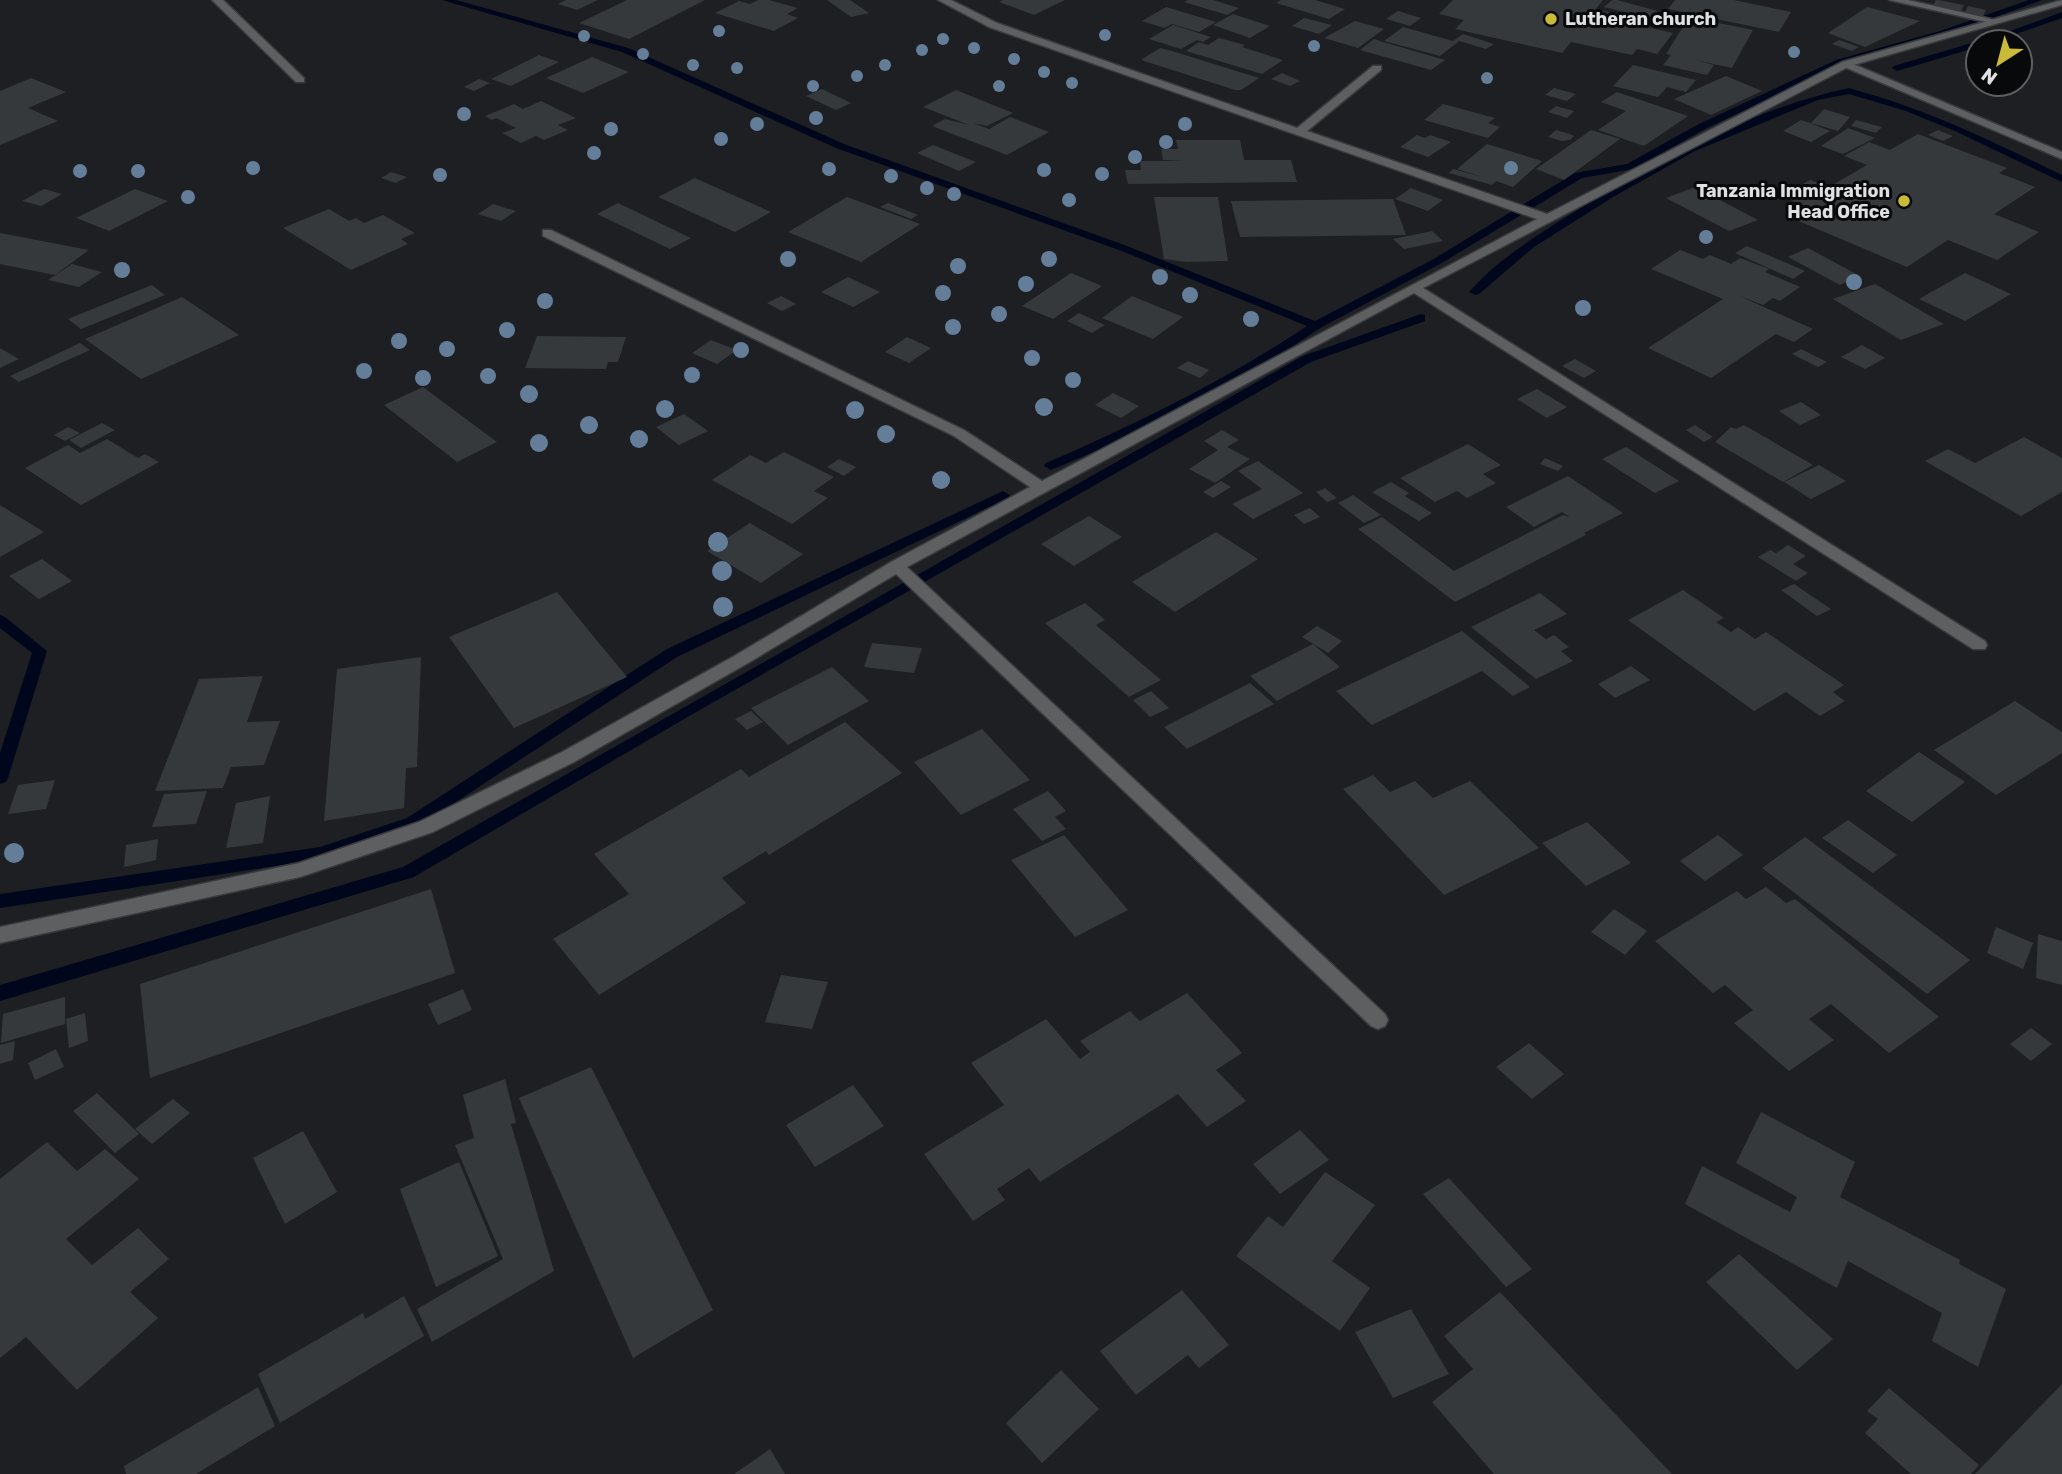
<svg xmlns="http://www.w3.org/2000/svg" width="2062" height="1474" font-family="Rubik,sans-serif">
<rect width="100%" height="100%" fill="#1d1f22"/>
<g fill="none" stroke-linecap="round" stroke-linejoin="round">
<path fill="#00071c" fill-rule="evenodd" d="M442 0H456L628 48 844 144 1127 246 1315 321 1432 260 1575 173 1627 164 1697 125 1836 60 1940 31 2029 0H2042L1946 35 1842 64 1705 129 1634 169 1582 178 1440 264 1320 328 1284 352 1124 439 1051 470 1044 466 1046 463C1136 424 1226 380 1307 326L1119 250 836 148 622 52Z
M2062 12V18L1993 42H1978V47L1897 71 1892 68 1894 66 1975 42H1980Z
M1849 88C1924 108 1992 141 2062 175V182L1955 131 1906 111 1849 94 1818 100 1695 151 1613 197 1534 247 1479 294 1475 295 1469 292C1497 260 1536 236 1571 214 1653 162 1754 108 1849 88Z
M1421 314 1425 315V321L1311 362 691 715 414 877 0 1001V985L403 867 1303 356Z
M1003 491 1010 495 1008 498 677 657 419 826 321 859 0 908V894L320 847 407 818 667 649Z
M0 615 5 617 47 651 8 778 6 782 0 784V753L32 653 0 628Z"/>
</g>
<path fill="#36393c" d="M566 0H598L577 10 558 4Z
M627 0H705L629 39 579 23Z
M758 0H769L798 8 787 14 798 18 774 31 715 13 739 1 750 4Z
M827 0H850L869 13 851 17Z
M1003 0H1065L1034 15 999 2Z
M1188 0H1213L1239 8 1227 15 1184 2Z
M1281 0H1315L1345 9 1329 19 1276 3Z
M1453 0H1603L1596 9 1651 21 1647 27 1673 33 1657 54 1637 49 1632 55 1571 42 1562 53 1455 29 1464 20 1439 14Z
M1612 0H1617L1658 11 1649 18 1604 7Z
M1675 0H1734L1791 12 1779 32 1668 9Z
M1936 0H1938L1964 5 1961 11 1933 5Z
M1968 6 1986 10 1983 16 1965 12Z
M1166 7 1216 22 1199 32 1172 24 1164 28 1142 21Z
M1867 7 1920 21 1865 47 1828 33Z
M1398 11 1421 18 1410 26 1386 19Z
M1661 12 1682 16 1677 24 1656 20Z
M1233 14 1270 26 1250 38 1213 25Z
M1689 17 1753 30 1732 68 1695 60 1714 65 1707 75 1663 65 1671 55 1666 54Z
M1304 18 1332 25 1319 34 1292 26Z
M1355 21 1384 29 1358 48 1324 38Z
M1173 25 1211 37 1203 42 1197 40 1181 49 1149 39Z
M1403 27 1453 41 1463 34 1494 44 1486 49 1459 41 1440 56 1384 41Z
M1219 38 1245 45 1242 47 1283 60 1262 74 1186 51 1199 42 1208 45Z
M1374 39 1383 42 1445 60 1431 70 1360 50Z
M1839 40 1859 47 1852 51 1832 44Z
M1160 48 1172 51 1259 78 1241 90H1235L1141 60Z
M539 55 559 62 511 86 491 79Z
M592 57 629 72 583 93 546 78Z
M1633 65 1696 80 1686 92 1667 87 1658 97 1613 86Z
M1282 73 1300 81 1290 86 1271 79Z
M1726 76 1762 91 1711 115 1674 99Z
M31 78 66 92 28 108 58 121 0 145V91Z
M479 79 490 83 474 91 464 87Z
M1554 88 1576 94 1567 101 1545 95Z
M822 89 851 103 836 110 806 96Z
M956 90 1013 113 987 126 973 123 989 129 1010 117 1049 132 1007 155 932 126 945 119 969 125 923 107Z
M1617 92 1688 116 1644 146 1598 130 1626 111 1601 102Z
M541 101 576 118 558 125 568 130 544 140 536 136 521 143 502 133 516 128 496 118 492 120 485 116 514 104 523 109Z
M1443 104 1495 118 1488 123 1500 127 1488 138 1424 120Z
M1556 106 1574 111 1567 118 1548 112Z
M1824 109 1850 117 1838 131 1811 123Z
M1801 120 1810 123 1830 131 1811 142 1783 131Z
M1856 120 1882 127 1876 133 1851 126Z
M1848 128 1875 138 1843 154 1821 146Z
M1556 130 1570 134 1574 136 1570 140 1562 141 1548 137Z
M1591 130 1620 139 1564 180 1536 169Z
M1938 130 1953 136 1943 141 1928 135Z
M1918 134 2007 168 1999 173 2035 187 1994 214 2039 232 1997 260 1948 240 1907 267 1789 217 1807 207 1782 196 1810 180 1829 187 1867 165 1844 156 1869 142 1890 150Z
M1417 135 1425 138 1430 135 1451 142 1428 157 1400 147Z
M1176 140H1240L1244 160H1291L1297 182 1128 184 1125 170H1141L1140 161H1186L1163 160 1161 149H1178Z
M1487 144 1542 161 1513 187 1496 181 1492 185 1449 173 1453 169 1482 177 1457 169Z
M933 145 976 162 959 171 917 153Z
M391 172 407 177 396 183 381 178Z
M695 178 771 212 735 232 658 197Z
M1695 187 1758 220 1729 231 1666 198Z
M1411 188 1443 200 1428 211 1395 199Z
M44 189 62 194 41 206 22 201Z
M135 189 168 201 109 231 76 218Z
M847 197 920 224 861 262 788 232Z
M1154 197H1218L1228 261 1187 262 1164 259Z
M1393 199 1406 235 1240 237 1231 201Z
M618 203 691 238 670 249 597 214Z
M888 203 918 215 911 219 880 207Z
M493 204 516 211 501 221 478 214Z
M329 209 349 221 356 218 364 223 383 215 415 233 401 239 408 244 351 270 283 228Z
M1432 231 1443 241 1404 249 1393 239Z
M0 233 89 250 55 275 0 264Z
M1747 246 1805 271 1793 279 1735 253Z
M1808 248 1860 276 1840 285 1788 257Z
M1680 250 1703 259 1710 255 1731 264 1740 258 1769 269 1765 272 1800 287 1780 301 1773 298 1763 305 1737 295 1813 329 1794 342 1776 334 1711 378 1648 348 1723 299 1651 269Z
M72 264 102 272 79 287 48 280Z
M1071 273 1102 286 1053 319 1022 306Z
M1965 273 2011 294 1965 321 1919 299Z
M848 277 880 292 853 307 821 292Z
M1875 284 1944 324 1901 340 1833 299Z
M152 285 165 295 81 329 68 319Z
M781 296 796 304 782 311 767 303Z
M1132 296 1183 317 1153 339 1102 318Z
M182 297 239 335 141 379 85 339Z
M1079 313 1105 325 1092 333 1067 321Z
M537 336 626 337 618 362H608L606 369 525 368Z
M907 337 931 348 909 363 885 352Z
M711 340 737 350 717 364 692 353Z
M80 343 90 350 19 382 10 376Z
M1862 345 1885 358 1865 369 1841 357Z
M0 348 19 359 0 368Z
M1801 349 1827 362 1818 367 1792 354Z
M1575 359 1596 371 1584 378 1562 366Z
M1188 361 1209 370 1200 378 1177 368Z
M423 387 497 442 457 462 384 405Z
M1537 389 1567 407 1547 418 1517 399Z
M1113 393 1139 406 1121 418 1095 405Z
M1801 402 1821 415 1800 425 1779 411Z
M684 414 708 431 679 445 656 427Z
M102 423 115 430 81 448 69 440Z
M1695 425 1713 437 1704 442 1686 430Z
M1744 425 1813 465 1783 482 1715 442 1731 427 1736 429Z
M68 427 80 433 65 441 54 435Z
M1222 430 1239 440 1227 447 1250 459 1215 483 1189 469 1218 450 1204 441Z
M2024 437 2062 458V492L2021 516 1925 461 1948 449 1975 463Z
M107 439 138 458 145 454 159 462 81 505 25 468 68 445 80 453Z
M1468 444 1501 465 1483 474 1496 483 1467 498 1457 491 1435 502 1400 478Z
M1626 447 1679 481 1655 493 1602 459Z
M784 452 834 477 814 491 828 498 792 524 712 480 750 455 766 463Z
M1545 458 1563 466 1558 471 1540 464Z
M839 459 856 467 844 476 827 467Z
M1258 461 1303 493 1253 519 1232 504 1262 489 1238 471Z
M1819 465 1846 481 1811 499 1784 482Z
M1568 476 1623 513 1584 533 1586 535 1455 602 1358 529 1382 517 1454 571 1563 515 1570 517 1562 512 1534 527 1506 507Z
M1221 481 1231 487 1213 498 1203 492Z
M1391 482 1409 493 1405 496 1432 513 1419 521 1372 492Z
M1325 488 1337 498 1327 502 1316 492Z
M1353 495 1381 515 1364 523 1338 503Z
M0 505 44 532 0 557Z
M1310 508 1320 517 1304 524 1294 515Z
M1089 516 1122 537 1074 566 1041 544Z
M750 523 803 554 761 583 707 551Z
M1216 532 1258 559 1175 612 1132 582Z
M1788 545 1806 556 1793 564 1808 573 1796 581 1758 557 1770 550 1776 553Z
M42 559 72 581 39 599 9 576Z
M1794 584 1831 609 1817 616 1781 590Z
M1683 590 1724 618 1716 622 1731 632 1738 627 1755 639 1766 632 1844 685 1833 692 1845 701 1820 716 1786 692 1754 711 1628 620Z
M557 592 627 677 514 728 449 637Z
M1540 593 1567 614 1534 630 1546 639 1554 635 1569 647 1561 651 1573 661 1536 679 1471 627Z
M1085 603 1105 620 1096 625 1161 680 1129 697 1045 623Z
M1317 626 1342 641 1328 653 1302 637Z
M1462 631 1530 687 1513 696 1482 671 1372 725 1336 691Z
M872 643 922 648 914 673 864 667Z
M1313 644 1340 667 1277 701 1250 676Z
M421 657 417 767 406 768 404 808 324 821 337 669Z
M1631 666 1650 680 1615 698 1598 684Z
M832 667 869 701 788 745 751 708Z
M263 676 247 722 280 721 264 765 231 767 223 788 155 791 199 679Z
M1250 683 1274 704 1187 749 1164 727Z
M1151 691 1169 708 1150 717 1133 700Z
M2015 701 2062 732V753L1996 795 1934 750Z
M751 711 763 722 747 730 735 719Z
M845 722 902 773 769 855 766 851 722 878 746 903 599 995 553 939 629 894 594 854 741 769 749 777Z
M982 729 1030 780 961 815 914 762Z
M1919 752 1965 782 1912 822 1866 791Z
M1373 775 1390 792 1415 781 1433 798 1470 781 1539 848 1444 895 1343 789Z
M55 780 46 809 8 814 18 785Z
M207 791 196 824 152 827 164 794Z
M1048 791 1066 811 1055 817 1066 829 1042 841 1013 809Z
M270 796 263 843 226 848 236 803Z
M1848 820 1897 855 1873 873 1822 838Z
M1587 822 1631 863 1586 886 1542 843Z
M1064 835 1128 910 1075 937 1011 860Z
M1718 835 1743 855 1705 881 1680 861Z
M1805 837 1970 960 1927 994 1762 868Z
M158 839 156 860 124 867 126 845Z
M1766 887 1786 903 1795 899 1939 1017 1889 1053 1831 1004 1809 1019 1834 1040 1789 1071 1734 1023 1753 1010 1725 985 1713 993 1655 941 1737 891 1746 899Z
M431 889 455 973 150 1078 140 984Z
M1614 909 1647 931 1625 955 1591 932Z
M1996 927 2033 943 2023 969 1987 953Z
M2038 934 2062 941V985L2036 978Z
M781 975 828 982 812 1029 765 1022Z
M463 989 472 1010 438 1025 428 1004Z
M1187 993 1242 1053 1216 1070 1246 1101 1207 1127 1178 1094 1040 1182 1029 1168 997 1189 1005 1200 973 1221 924 1154 1004 1105 971 1063 1046 1019 1080 1059 1090 1052 1080 1041 1130 1011 1140 1021Z
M65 997V1024L1 1043 3 1014Z
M85 1013 88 1041 69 1048 66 1019Z
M2031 1028 2052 1044 2031 1061 2010 1044Z
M15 1041 13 1060 0 1064V1045Z
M1529 1043 1564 1074 1532 1099 1496 1067Z
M56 1049 64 1067 35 1080 28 1063Z
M591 1067 713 1310 633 1358 519 1098Z
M505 1079 516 1123 511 1124 554 1271 432 1342 417 1309 503 1259 455 1145 474 1138 463 1095Z
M853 1085 884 1126 815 1167 786 1125Z
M97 1093 139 1134 115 1153 73 1111Z
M173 1099 190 1113 152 1144 135 1129Z
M1761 1112 1855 1162 1840 1197 1960 1260 1959 1264 2006 1289 1978 1367 1932 1341 1942 1313 1848 1261 1837 1288 1685 1204 1702 1166 1790 1212 1797 1197 1736 1163Z
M1300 1130 1329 1160 1280 1194 1253 1164Z
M303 1131 337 1192 285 1224 253 1158Z
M47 1142 77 1171 105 1149 139 1179 66 1239 92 1265 138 1228 169 1259 130 1292 158 1318 77 1390 26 1337 0 1358V1179Z
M459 1162 498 1256 436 1287 400 1189Z
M1325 1172 1375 1205 1332 1261 1370 1288 1340 1331 1236 1256 1268 1216 1283 1227Z
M1449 1178 1532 1269 1506 1287 1423 1194Z
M1739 1254 1833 1339 1797 1370 1706 1282Z
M1182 1290 1229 1345 1199 1368 1188 1355 1136 1395 1100 1351Z
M1500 1292 1672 1474H1494L1432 1402 1473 1369 1444 1336Z
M404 1296 424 1336 280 1423 258 1374 363 1313 365 1319Z
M1411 1309 1449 1374 1393 1398 1355 1332Z
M1061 1370 1099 1409 1042 1463 1006 1423Z
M2062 1384V1474H1975Z
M258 1387 275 1426 196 1474H126L124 1466Z
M1889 1388 1979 1465 1971 1474H1911L1865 1433 1878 1419 1867 1411Z
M770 1449 785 1474H734Z"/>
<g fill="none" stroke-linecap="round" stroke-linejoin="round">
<g stroke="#383a3d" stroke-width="3">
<path id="lane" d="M1889 0H1908L2000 21 1995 24Z
M1846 61 2062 152V159L1842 66 1841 64Z"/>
</g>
<g stroke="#383a3d" stroke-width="3">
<path id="street" d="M212 0H223L304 78V82H296Z
M938 0H951L997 23 1297 128 1373 66H1381V70L1307 131 1547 214 1842 62 2062 0V5L1850 66 1423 288 1985 641 1987 645 1985 649H1973L1414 293 907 567 1385 1014 1388 1020 1385 1026 1378 1029 1371 1026 896 574 748 663 574 762 433 832 300 877 0 943V927L299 863 419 822 562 752 736 655 891 562 1030 487 954 436 543 236V230H551L964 430 1042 481 1537 219 989 27Z"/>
</g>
<use href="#lane" fill="#5e5f61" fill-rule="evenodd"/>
<use href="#street" fill="#5e5f61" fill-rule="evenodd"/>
</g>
<g fill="#647e9a">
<circle cx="719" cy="31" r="6"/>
<circle cx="1105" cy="35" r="6"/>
<circle cx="584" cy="36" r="6"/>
<circle cx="943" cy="39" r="6"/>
<circle cx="1314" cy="46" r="6"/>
<circle cx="974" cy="48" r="6"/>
<circle cx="922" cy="50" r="6"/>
<circle cx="1794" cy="52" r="6"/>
<circle cx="643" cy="54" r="6"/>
<circle cx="1014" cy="59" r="6"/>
<circle cx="693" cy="65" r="6"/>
<circle cx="885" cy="65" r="6"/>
<circle cx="737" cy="68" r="6"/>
<circle cx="1044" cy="72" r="6"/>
<circle cx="857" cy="76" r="6"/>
<circle cx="1487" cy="78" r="6"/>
<circle cx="1072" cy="83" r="6"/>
<circle cx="813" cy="86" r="6"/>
<circle cx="999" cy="86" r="6"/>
<circle cx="464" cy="114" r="7"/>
<circle cx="816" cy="118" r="7"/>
<circle cx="757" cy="124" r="7"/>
<circle cx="1185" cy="124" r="7"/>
<circle cx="611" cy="129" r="7"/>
<circle cx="721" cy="139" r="7"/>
<circle cx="1166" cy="142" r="7"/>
<circle cx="594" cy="153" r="7"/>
<circle cx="1135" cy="157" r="7"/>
<circle cx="253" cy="168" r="7"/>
<circle cx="1511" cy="168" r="7"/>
<circle cx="829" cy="169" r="7"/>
<circle cx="1044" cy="170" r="7"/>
<circle cx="80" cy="171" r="7"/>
<circle cx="138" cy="171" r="7"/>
<circle cx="1102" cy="174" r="7"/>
<circle cx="440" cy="175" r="7"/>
<circle cx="891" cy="176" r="7"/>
<circle cx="927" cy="188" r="7"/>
<circle cx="954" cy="194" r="7"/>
<circle cx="188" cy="197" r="7"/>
<circle cx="1069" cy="200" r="7"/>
<circle cx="1706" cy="237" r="7"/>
<circle cx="788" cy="259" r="8"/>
<circle cx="1049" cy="259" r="8"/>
<circle cx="958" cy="266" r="8"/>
<circle cx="122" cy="270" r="8"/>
<circle cx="1160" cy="277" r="8"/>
<circle cx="1854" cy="282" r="8"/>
<circle cx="1026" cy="284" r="8"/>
<circle cx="943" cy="293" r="8"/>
<circle cx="1190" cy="295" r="8"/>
<circle cx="545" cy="301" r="8"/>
<circle cx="1583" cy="308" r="8"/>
<circle cx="999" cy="314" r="8"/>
<circle cx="1251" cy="319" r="8"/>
<circle cx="953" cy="327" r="8"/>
<circle cx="507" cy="330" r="8"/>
<circle cx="399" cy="341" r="8"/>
<circle cx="447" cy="349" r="8"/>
<circle cx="741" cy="350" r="8"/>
<circle cx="1032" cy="358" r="8"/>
<circle cx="364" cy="371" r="8"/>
<circle cx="692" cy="375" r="8"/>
<circle cx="488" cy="376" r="8"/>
<circle cx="423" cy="378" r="8"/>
<circle cx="1073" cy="380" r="8"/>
<circle cx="529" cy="394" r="9"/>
<circle cx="1044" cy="407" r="9"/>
<circle cx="665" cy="409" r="9"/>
<circle cx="855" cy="410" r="9"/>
<circle cx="589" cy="425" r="9"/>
<circle cx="886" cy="434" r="9"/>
<circle cx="639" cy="439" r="9"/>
<circle cx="539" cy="443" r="9"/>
<circle cx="941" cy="480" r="9"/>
<circle cx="718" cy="542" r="10"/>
<circle cx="722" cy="571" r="10"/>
<circle cx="723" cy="607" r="10"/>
<circle cx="14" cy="853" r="10"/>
</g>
<g fill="#caba3a" stroke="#08090a" stroke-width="2.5">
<circle cx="1551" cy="19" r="7"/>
<circle cx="1904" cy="201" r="7"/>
</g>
<g text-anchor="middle" stroke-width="6" stroke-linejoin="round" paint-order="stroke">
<g font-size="18" font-weight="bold" fill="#dee0e2" stroke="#08090a" text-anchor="start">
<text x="1565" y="25">Lutheran church</text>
<text x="1890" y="197" text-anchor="end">Tanzania Immigration<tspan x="1890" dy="21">Head Office</tspan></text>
</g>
</g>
<g transform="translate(1999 63) rotate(216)"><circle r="33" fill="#08090a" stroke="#5e5f60" stroke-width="2"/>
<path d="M0-5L12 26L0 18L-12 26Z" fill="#caba3a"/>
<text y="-10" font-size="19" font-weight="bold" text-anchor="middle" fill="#dee0e2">N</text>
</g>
</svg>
